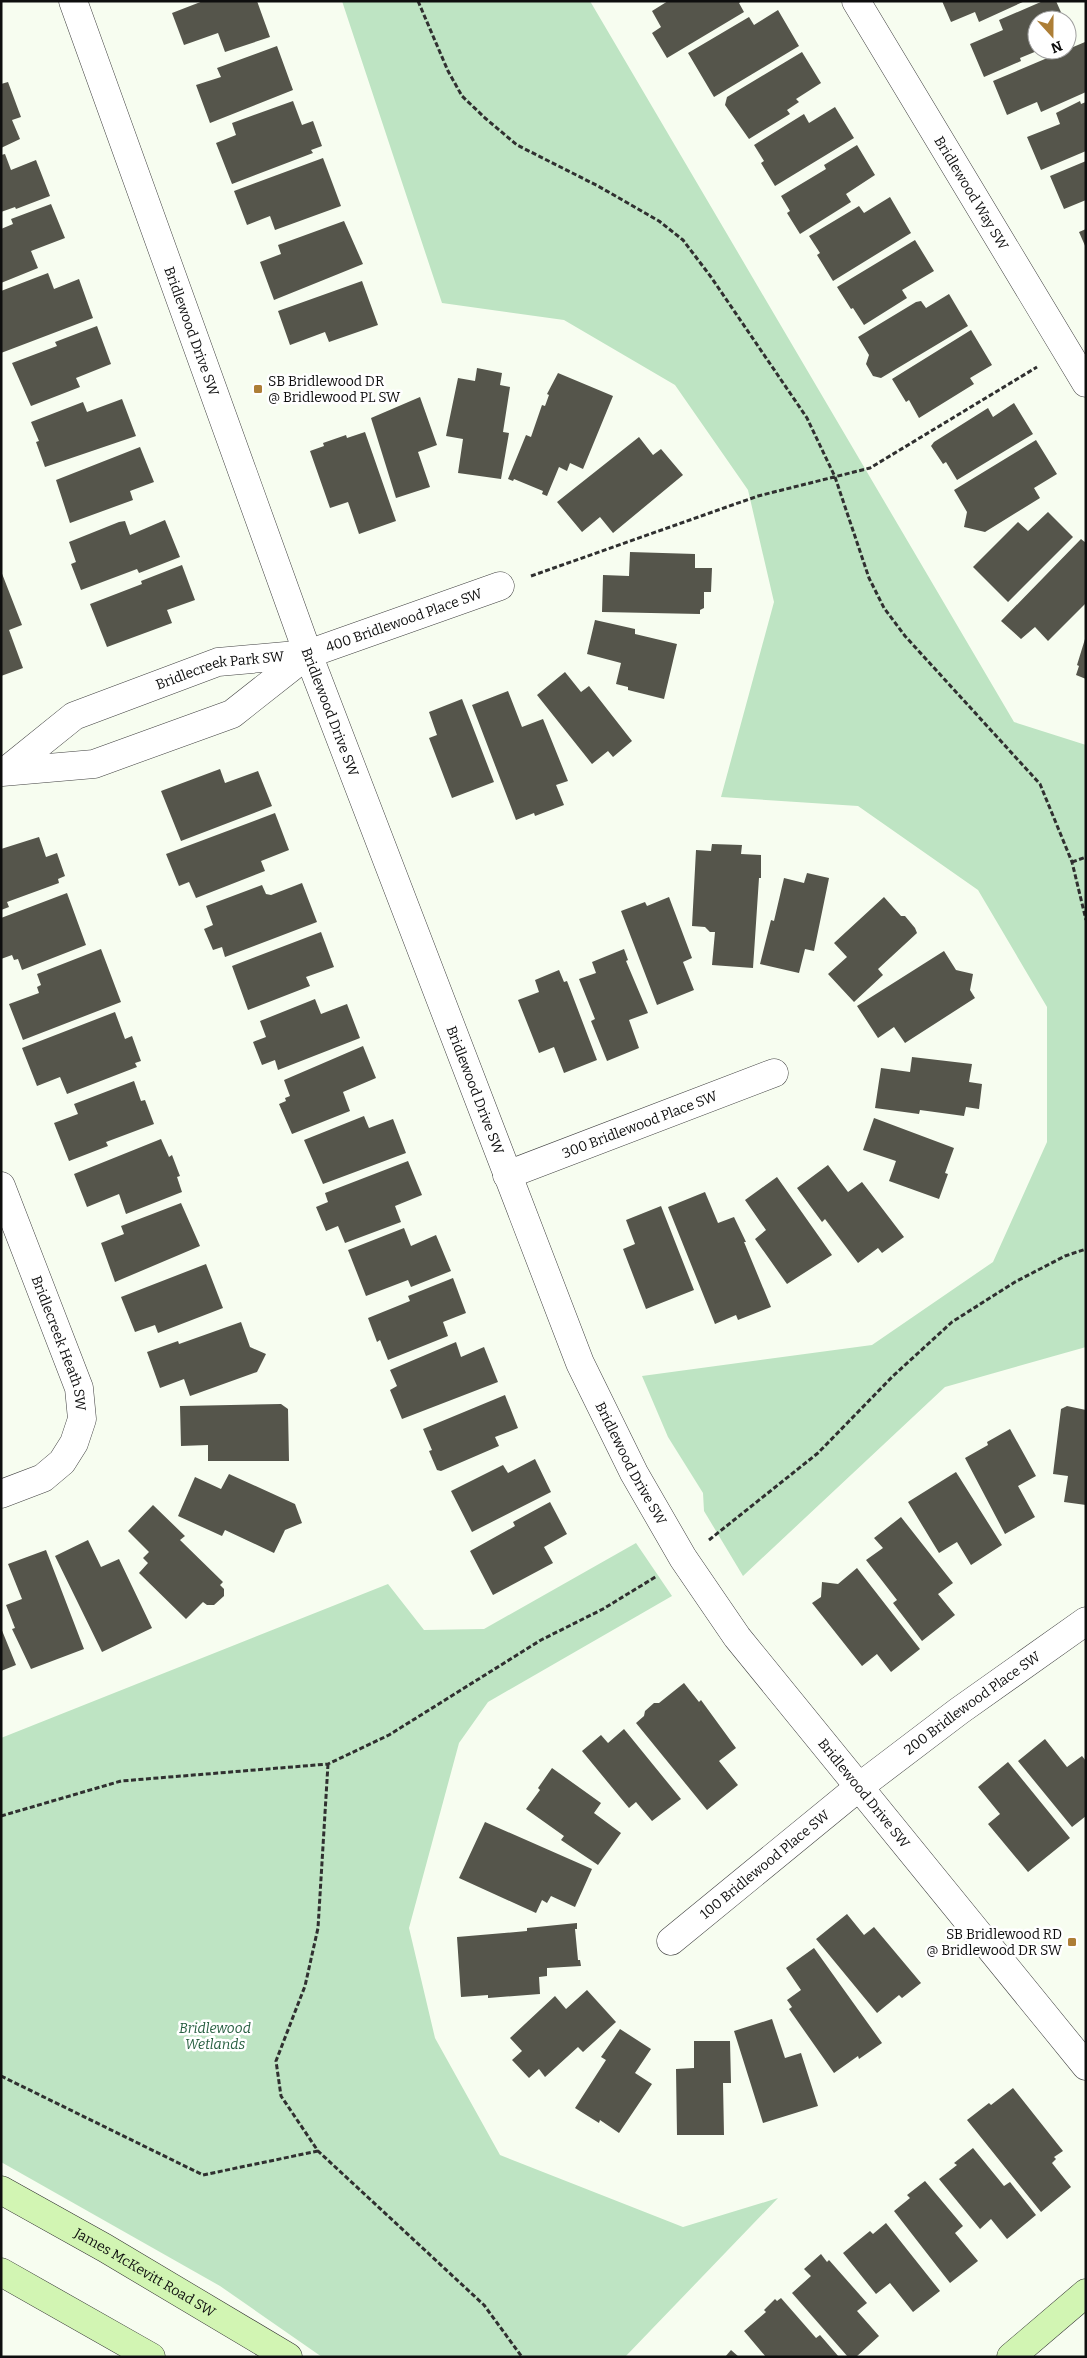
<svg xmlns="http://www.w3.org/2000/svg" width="1087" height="2358" font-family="Bitter,serif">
<rect width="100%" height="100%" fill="#f7fdf0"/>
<path fill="#bee4c3" d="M342 1H590L1014 722 1086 745V1347L945 1387 743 1576 704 1511 703 1493 668 1437 642 1376 872 1345 993 1262 1047 1142V1007L978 890 858 806 721 797 774 602 748 490 675 385 564 320 442 303Z
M636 1543 672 1596 488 1702 459 1743 409 1928 435 2038 500 2155 683 2227 778 2198 625 2357H322L220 2286 1 2162V1738L388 1584 424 1630 484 1629Z"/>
<path fill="#55554b" d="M203 1H257L270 37 225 52 218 33 184 45 172 13Z
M668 1H742L739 3 744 12 667 58 652 33 661 27 652 11Z
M942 1H1025L979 22 975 12 951 22Z
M1043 1H1056L1064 19 1037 20V51L1020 58 1021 61 984 77 970 44 1003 30 999 20Z
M778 10 799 46 714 97 688 53 749 17 754 25Z
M1085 42 1086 92 1041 112 1037 102 1007 115 993 81Z
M277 46 293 90 210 123 196 85 221 77 217 68Z
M802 52 821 83 796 99 799 102 787 110 790 114 749 139 725 105 727 97Z
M8 82 21 117 12 120 20 139 1 148V84Z
M293 101 302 125 313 121 322 146 311 150 313 153 232 184 216 143 236 135 232 123Z
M1080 101 1081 104 1086 102V151L1041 170 1027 137 1060 124 1056 113Z
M835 107 854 138 775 186 761 163 764 161 754 145 804 114 809 123Z
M857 145 875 175 846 194 851 202 800 234 787 213 790 211 781 196 826 169 824 165Z
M5 154 11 170 36 160 50 196 16 209 15 207 1 212V155Z
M323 158 341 206 275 230 270 216 247 225 234 191Z
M1086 161V200L1064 209 1050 176Z
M890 197 911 233 833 281 817 255 820 253 809 236 859 206 864 213Z
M51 204 65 238 31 251 38 268 1 283V229L13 224 11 219Z
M344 221 363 264 274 300 260 262 281 254 278 245Z
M1086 229V248L1079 232Z
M915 240 934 271 902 290 907 298 864 325 853 308 851 309 837 287Z
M48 273 54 289 79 279 93 318 1 353V291Z
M362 281 378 325 329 342 325 332 290 345 278 311Z
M949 294 968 326 881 378 873 376 866 364 869 355 858 337 916 302 921 301 926 308Z
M97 326 111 364 76 378 80 387 31 406 12 363 57 346 55 342Z
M971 330 992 365 970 378 974 384 919 418 909 400 906 402 892 379Z
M477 368 502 373 500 385 510 387 503 432 509 433 501 479 458 473 463 439 446 436 458 378 475 381Z
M558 373 613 396 583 469 570 463 567 471 559 467 547 496 542 494 543 491 514 479 513 481 508 479 526 435 531 437 542 405 545 406 549 395 547 394Z
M420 397 437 445 418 452 430 487 396 498 371 418Z
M122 399 136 436 45 467 36 442 39 441 31 422 83 402 87 412Z
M1014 403 1033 434 957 480 946 462 943 464 931 446 934 442 988 408 993 417Z
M365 432 396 521 359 534 348 502 330 508 310 451 324 446 323 443 346 435 347 438Z
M639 437 653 455 661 449 683 475 613 533 600 517 582 532 557 502Z
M1036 440 1057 474 1034 488 1040 498 985 532 964 527 967 512 954 490Z
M140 447 154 482 130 491 133 500 70 523 56 480Z
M1048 512 1073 537 1008 602 973 567 1018 522 1028 531Z
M165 520 180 557 139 573 137 569 81 590 71 564 76 562 69 542 119 522 125 521 130 535Z
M1081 539 1086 543V603L1048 641 1035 627 1021 639 1001 621Z
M630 552 695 554V568H712L711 592H704V608L700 610V614L602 612 603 575 629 576Z
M182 565 195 600 167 610 172 623 107 647 90 604 142 584 141 581Z
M1 571 22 625 9 630 23 668 1 676Z
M595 620 635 629V634L677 644 664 699 628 690V687L616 684 621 663 587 654Z
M1085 639H1086V679L1076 675 1079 666 1077 665Z
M565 672 581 692 589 686 632 741 613 757 608 751 592 764 537 695Z
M508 691 522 727 543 719 568 781 556 785 564 805 535 816 534 813 516 820 472 705Z
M462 699 494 782 452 798 429 738 437 735 429 712Z
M220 769 225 783 258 771 272 806 181 841 161 791Z
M275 813 289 850 261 861 265 871 196 898 189 882 179 886 166 854Z
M39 837 46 857 57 853 65 876 58 879 59 883 7 902 9 907 1 910V849Z
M712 844 742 845 741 854 761 855V878H759L753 968 712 965 715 932H710L705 927 692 926 696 850 711 851Z
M807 873 829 878 814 951 805 949 799 973 760 964 771 920 774 921 784 878 804 883Z
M302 883 317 922 225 957 222 947 213 950 204 929 213 925 206 906 262 885 266 894 271 895Z
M67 893 86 945 22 970 18 959 14 960 12 955 1 959V918Z
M669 897 692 958 683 962 694 990 657 1005 621 911 645 902 647 906Z
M884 897 901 916H905L915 928 917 933 878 969 883 975 854 1002 828 974 847 957 834 943Z
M321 932 334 967 306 977 310 986 248 1010 232 966Z
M101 949 121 1002 23 1040 9 1004 39 993 37 987 41 985 37 974Z
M624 949 628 960 626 961 648 1013 629 1020 639 1048 607 1061 591 1021 595 1019 579 979 596 973 592 962Z
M944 951 956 970 973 974 970 990 975 998 905 1043 894 1027 878 1038 857 1006Z
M559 970 564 982 567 981 597 1060 564 1073 554 1047 539 1053 518 1000 539 992 535 980Z
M315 999 321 1014 347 1004 360 1038 278 1070 275 1060 262 1065 253 1042 266 1037 260 1021Z
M115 1012 125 1039 132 1036 141 1061 135 1063 137 1067 67 1094 60 1077 37 1086 22 1048Z
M363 1046 376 1078 343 1092 350 1111 292 1134 279 1104 286 1101 285 1098 290 1096 284 1080Z
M912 1057 972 1064 969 1082 982 1084 979 1109 966 1107 964 1116 920 1110 919 1114 875 1108 881 1068 910 1072Z
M134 1081 141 1101 145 1100 154 1124 106 1142 108 1146 69 1161 54 1123 78 1114 74 1104Z
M364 1116 369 1128 393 1119 406 1153 323 1184 304 1140Z
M874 1118 954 1148 945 1173 948 1174 939 1199 889 1181 896 1161 863 1150Z
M161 1139 169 1157 172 1155 180 1176 177 1177 182 1192 126 1214 119 1194 87 1207 74 1174Z
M408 1161 422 1195 395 1206 401 1222 345 1243 338 1226 326 1231 316 1207 328 1202 325 1193Z
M828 1165 848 1192 862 1182 904 1237 882 1253 878 1248 858 1263 825 1219 822 1222 797 1188Z
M777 1177 832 1255 787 1284 755 1239 766 1230 745 1200Z
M705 1192 718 1223 734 1217 746 1242H744L771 1307 738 1320 736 1315 715 1324 668 1207Z
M181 1203 200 1246 115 1282 101 1243 124 1234 121 1226Z
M661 1206 694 1290 646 1309 623 1249 635 1244 626 1220Z
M404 1228 411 1246 436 1235 451 1271 411 1287 408 1280 366 1296 348 1250Z
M206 1264 223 1308 158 1333 155 1325 135 1332 121 1297Z
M453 1278 466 1313 443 1322 448 1336 388 1360 380 1340 377 1342 368 1318 410 1301 408 1296Z
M241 1322 250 1347 266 1354 257 1372 190 1396 184 1379 160 1388 147 1352 178 1341 179 1344Z
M456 1342 461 1357 484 1347 498 1382 402 1419 390 1390 397 1386 390 1370Z
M505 1395 518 1428 495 1437 499 1446 441 1471 437 1470 429 1451 432 1450 423 1429Z
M281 1404 288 1409 289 1461H208V1445L181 1446 180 1406Z
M1067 1406 1086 1410V1505L1064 1502 1068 1476 1053 1474 1061 1409Z
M1010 1429 1036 1476 1018 1486 1035 1517 1005 1534 965 1458 988 1445 987 1442Z
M535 1459 551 1492 472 1532 451 1491 503 1465 508 1473Z
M956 1472 1002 1545 971 1565 957 1542 939 1553 908 1502Z
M229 1474 295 1504 302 1523 285 1530 274 1553 225 1530 222 1536 178 1516 195 1477 221 1489Z
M550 1502 567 1534 544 1547 553 1563 493 1595 470 1551 515 1526 513 1522Z
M153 1505 185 1536 180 1540 223 1582 220 1585 224 1589V1596L214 1605H207L203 1602 186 1619 139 1573 148 1563 143 1558 149 1552 128 1531Z
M901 1517 953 1583 938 1594 955 1615 922 1641 893 1603 897 1600 866 1560 883 1548 874 1538Z
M88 1540 101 1567 119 1559 152 1628 102 1652 55 1556Z
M46 1550 84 1649 31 1669 12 1629 15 1628 6 1605 22 1599 8 1564Z
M857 1568 920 1649 891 1672 877 1654 862 1666 812 1603 821 1597 822 1582 838 1584Z
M1 1628 16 1665 1 1671Z
M684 1683 699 1702 701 1700 736 1748 719 1761 738 1785 707 1810 636 1723 644 1716 645 1711 654 1703H659Z
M624 1729 681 1799 652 1821 636 1802 629 1808 582 1751 601 1735 608 1743Z
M1045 1739 1067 1767 1082 1756 1086 1761V1816L1072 1827 1018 1761Z
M1008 1762 1070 1838 1028 1872 988 1824 1000 1814 978 1787Z
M552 1768 601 1803 594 1813 621 1833 598 1865 561 1840 564 1836 526 1809 540 1790 538 1788Z
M485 1822 592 1869 575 1907 551 1896 547 1903 542 1900 536 1913 459 1878Z
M847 1914 864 1935 874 1927 921 1983 902 1998 899 1995 877 2013 816 1939Z
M577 1923V1929H575L578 1960H580L581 1966 547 1968V1976L539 1977 540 1994 488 1998V1995L461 1997 457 1937 527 1931V1928Z
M814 1948 882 2043 859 2059 858 2056 834 2073 789 2009 792 2007 787 2000 801 1990 786 1968Z
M587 1990 616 2022 583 2052 578 2047 545 2077 539 2069 529 2078 512 2060 522 2051 510 2038 555 1996 566 2009Z
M772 2019 785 2058 801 2053 818 2106 763 2123 734 2031Z
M620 2029 651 2049 635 2073 652 2084 619 2133 600 2120 599 2123 575 2108 606 2060 601 2057Z
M694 2041H730L731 2083H723L724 2135H677L676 2069 694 2068Z
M1013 2088 1063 2151 1054 2157 1056 2159 1052 2163 1071 2187 1041 2212 967 2120 989 2103 991 2105Z
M973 2148 1004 2186 1010 2182 1036 2215 1007 2239 991 2219 980 2229 939 2179 957 2165 954 2163Z
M925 2181 963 2226 955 2233 978 2261 950 2283 894 2211 910 2198 907 2195Z
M886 2223 940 2291 913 2312 890 2283 876 2294 843 2253 870 2231 873 2234Z
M821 2254 827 2262 829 2260 867 2303 857 2311 879 2336 856 2357H848L792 2293 811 2276 804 2269Z
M781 2298 816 2338 820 2335 839 2357H766L744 2331 766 2312 764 2310 775 2299 777 2301Z
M731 2350 739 2357H725Z"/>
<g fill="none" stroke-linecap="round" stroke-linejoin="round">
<g stroke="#414141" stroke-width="29">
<g id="street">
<path id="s1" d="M73 1 308 654 580 1363 634 1473 683 1558 737 1637 1086 2066"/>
<path id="s2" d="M856 1 1086 383"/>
<path id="s3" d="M7 770 74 716 218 662 308 654 500 586"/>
<path d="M2 772 94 764 232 714 308 654"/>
<path id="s4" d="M507 1175 774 1073"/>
<path id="s5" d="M1 1186 79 1388 82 1419 74 1443 62 1462 43 1478 1 1494"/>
<path id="s6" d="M671 1941 859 1787 959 1711 1086 1621"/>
</g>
</g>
<g stroke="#303030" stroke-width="29">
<g id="secondary">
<path id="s7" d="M1 2190 105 2248 288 2357"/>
<path d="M1 2272 151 2357"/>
<path d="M1011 2357 1086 2293"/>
</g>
</g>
<path stroke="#303030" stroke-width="3" stroke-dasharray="5 2.5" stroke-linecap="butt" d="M418 1 448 71 462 96 485 118 517 145 598 186 659 221 683 240 711 277 807 418 835 477 869 578 884 608 905 636 1040 784 1072 862 1086 920
M531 576 758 496 870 468 1037 367
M1072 862 1086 857
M709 1540 818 1453 893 1376 952 1322 1015 1282 1065 1256 1086 1249
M328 1764 318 1928 305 1986 276 2061 281 2096 318 2151 484 2305 522 2357
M1 1816 121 1781 328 1764 389 1735 541 1640 603 1609 657 1576
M1 2076 203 2175 318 2151"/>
<use href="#street" stroke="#fff" stroke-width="28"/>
<use href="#secondary" stroke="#d2f5b3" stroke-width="28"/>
</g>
<g fill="#ad7e36" stroke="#fff" stroke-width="2">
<rect x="253" y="384" width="10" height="10" rx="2.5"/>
<rect x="1067" y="1937" width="10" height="10" rx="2.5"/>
</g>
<g text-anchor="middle" stroke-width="5" stroke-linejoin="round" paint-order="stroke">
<g font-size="14" fill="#0e0e0e" stroke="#fff">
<text dy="5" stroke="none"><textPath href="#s2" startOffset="224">Bridlewood Way SW</textPath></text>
<text dy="5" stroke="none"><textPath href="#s1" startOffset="351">Bridlewood Drive SW</textPath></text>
<text dy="5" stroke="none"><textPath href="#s3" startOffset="432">400 Bridlewood Place SW</textPath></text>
<text dy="5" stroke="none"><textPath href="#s3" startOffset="240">Bridlecreek Park SW</textPath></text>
<text dy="5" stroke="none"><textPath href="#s1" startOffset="756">Bridlewood Drive SW</textPath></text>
<text dy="5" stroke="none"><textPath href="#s1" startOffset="1161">Bridlewood Drive SW</textPath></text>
<text dy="5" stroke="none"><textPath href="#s4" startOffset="142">300 Bridlewood Place SW</textPath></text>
<text dy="5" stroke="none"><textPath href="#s5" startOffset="168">Bridlecreek Heath SW</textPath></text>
<text dy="5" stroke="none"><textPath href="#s1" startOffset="1566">Bridlewood Drive SW</textPath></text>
<text dy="5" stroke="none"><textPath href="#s6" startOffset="384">200 Bridlewood Place SW</textPath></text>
<text dy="5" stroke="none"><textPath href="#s1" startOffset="1971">Bridlewood Drive SW</textPath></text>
<text dy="5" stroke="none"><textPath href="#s6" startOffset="121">100 Bridlewood Place SW</textPath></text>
<text dy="5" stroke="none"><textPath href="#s7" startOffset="166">James McKevitt Road SW</textPath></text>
</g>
<g font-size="14" fill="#0e0e0e" stroke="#fff" text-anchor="start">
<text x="268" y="386">SB Bridlewood DR<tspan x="268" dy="16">@ Bridlewood PL SW</tspan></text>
<text x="1062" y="1939" text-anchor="end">SB Bridlewood RD<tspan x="1062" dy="16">@ Bridlewood DR SW</tspan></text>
</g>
<g font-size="14" font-style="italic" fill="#265e3f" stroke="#fff">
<text x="215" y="2033">Bridlewood<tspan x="215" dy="16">Wetlands</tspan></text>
</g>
</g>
<rect width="1087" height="2358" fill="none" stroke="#0e0e0e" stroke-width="5"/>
<g transform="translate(1052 35) rotate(159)"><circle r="24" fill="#ffffff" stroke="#9f9f9f"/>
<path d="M0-4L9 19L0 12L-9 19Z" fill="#ad7e36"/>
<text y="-8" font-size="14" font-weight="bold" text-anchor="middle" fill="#0e0e0e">N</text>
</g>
</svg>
